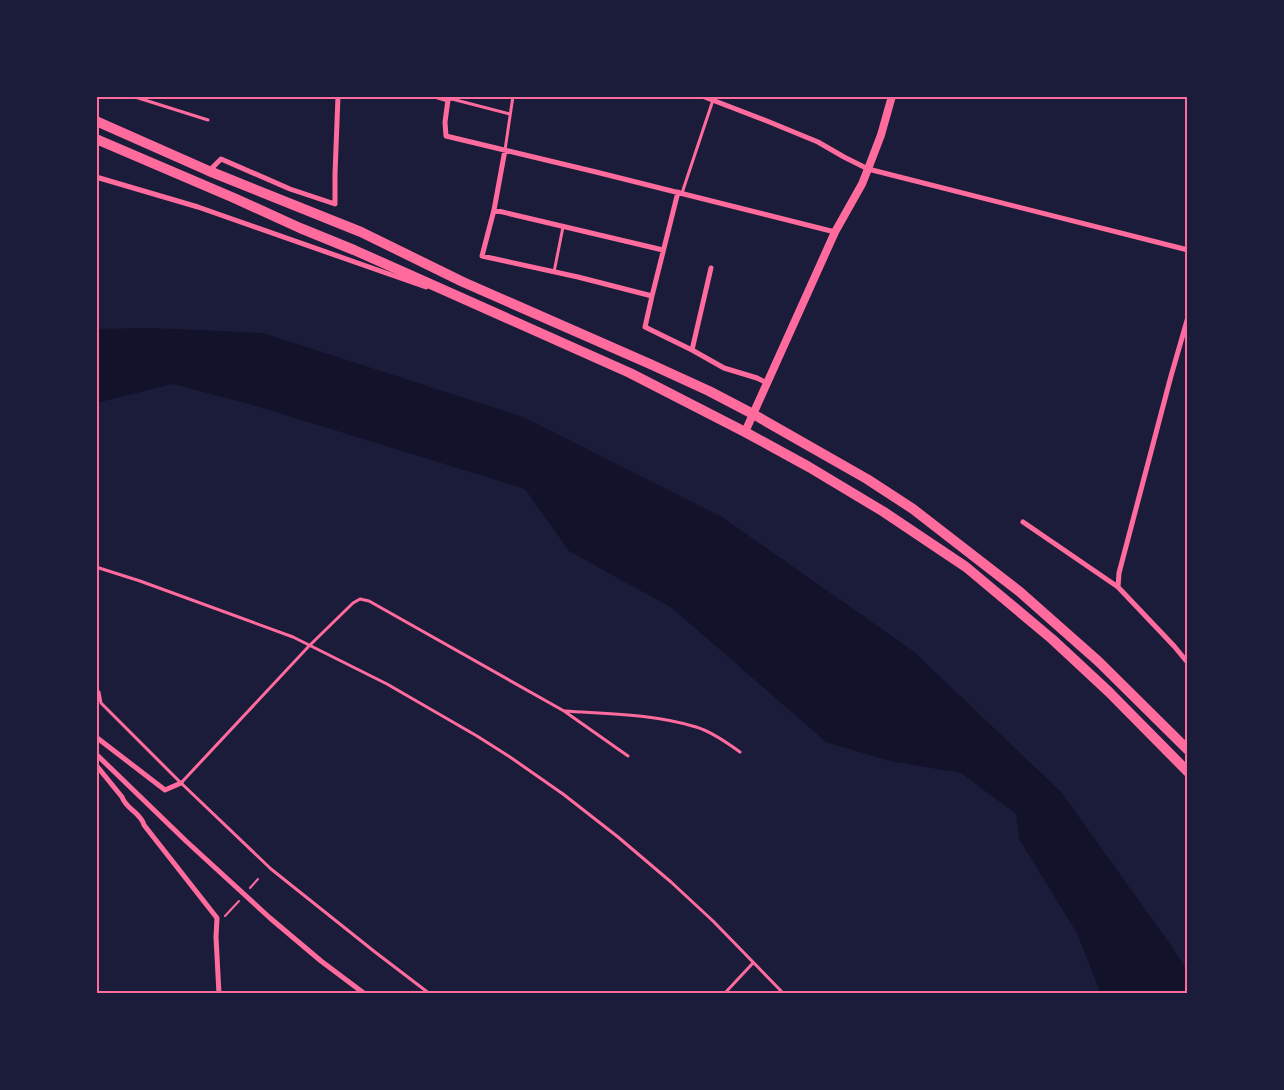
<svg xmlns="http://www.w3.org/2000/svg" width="1284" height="1090" font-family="Rubik,sans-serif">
<rect width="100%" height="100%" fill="#1b1b3a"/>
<path fill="#12122b" d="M151 328 263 333 523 417 722 517 913 651 1061 792 1172 947 1188 972V994H1101L1077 933 1019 839 1016 814 961 773 890 761 826 742 672 608 569 551 525 489 253 405 173 384 96 403V329Z"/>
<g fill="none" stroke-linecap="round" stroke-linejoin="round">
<path stroke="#ff6b9d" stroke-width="2" d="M250 888 258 879
M225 916 239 901"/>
<path stroke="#ff6b9d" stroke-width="3" d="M132 96 208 120
M448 100 452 99 510 114
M505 150 513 96
M682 193 713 100
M554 272 563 227
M96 567 140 581 293 637 387 684 477 736 510 757 563 794 618 837 671 882 713 921 784 994
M99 692 101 703 181 783 271 869 375 952 430 994
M565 711C609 714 654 714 696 727 710 731 729 744 740 752
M181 783 309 646 353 603 360 599 369 601 564 711 628 756
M724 994 753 963"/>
<path stroke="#ff6b9d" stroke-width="5" d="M435 96 448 100 445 122 446 136 596 172 835 232
M702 96 767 121 818 142 844 157 868 169 1188 250
M505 150 494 210 482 256 578 277 652 296 678 192
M209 171 221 159 290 189 335 204V174L338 96
M96 177 198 207 426 287
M494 210 663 250
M652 296 645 327 692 350 724 368 757 378 767 383
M692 350 711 268
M1023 522 1118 587 1174 646 1188 663
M1118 587 1119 573 1171 376 1188 317
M96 737 165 790 181 783
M96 754 186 841 270 918 321 961 365 994
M96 765 122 797C126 809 141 813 144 825L217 918 216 937 219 994"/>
<path stroke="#ff6b9d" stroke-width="8" d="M745 432 835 232 862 184 868 169 881 135 892 96"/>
<path stroke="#ff6b9d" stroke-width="10" d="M96 121 209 171 361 232 463 282 650 364 709 391 753 414 867 479 913 509 1020 592 1098 661 1188 750
M96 139 234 198 300 228 354 250 630 373 745 432 809 467 884 512 966 567 1052 639 1109 692 1188 772"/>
</g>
<rect width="1284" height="1090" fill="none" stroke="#1b1b3a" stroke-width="195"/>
<rect x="98" y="98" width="1088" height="894" fill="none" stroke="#ff6b9d" stroke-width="2"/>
</svg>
